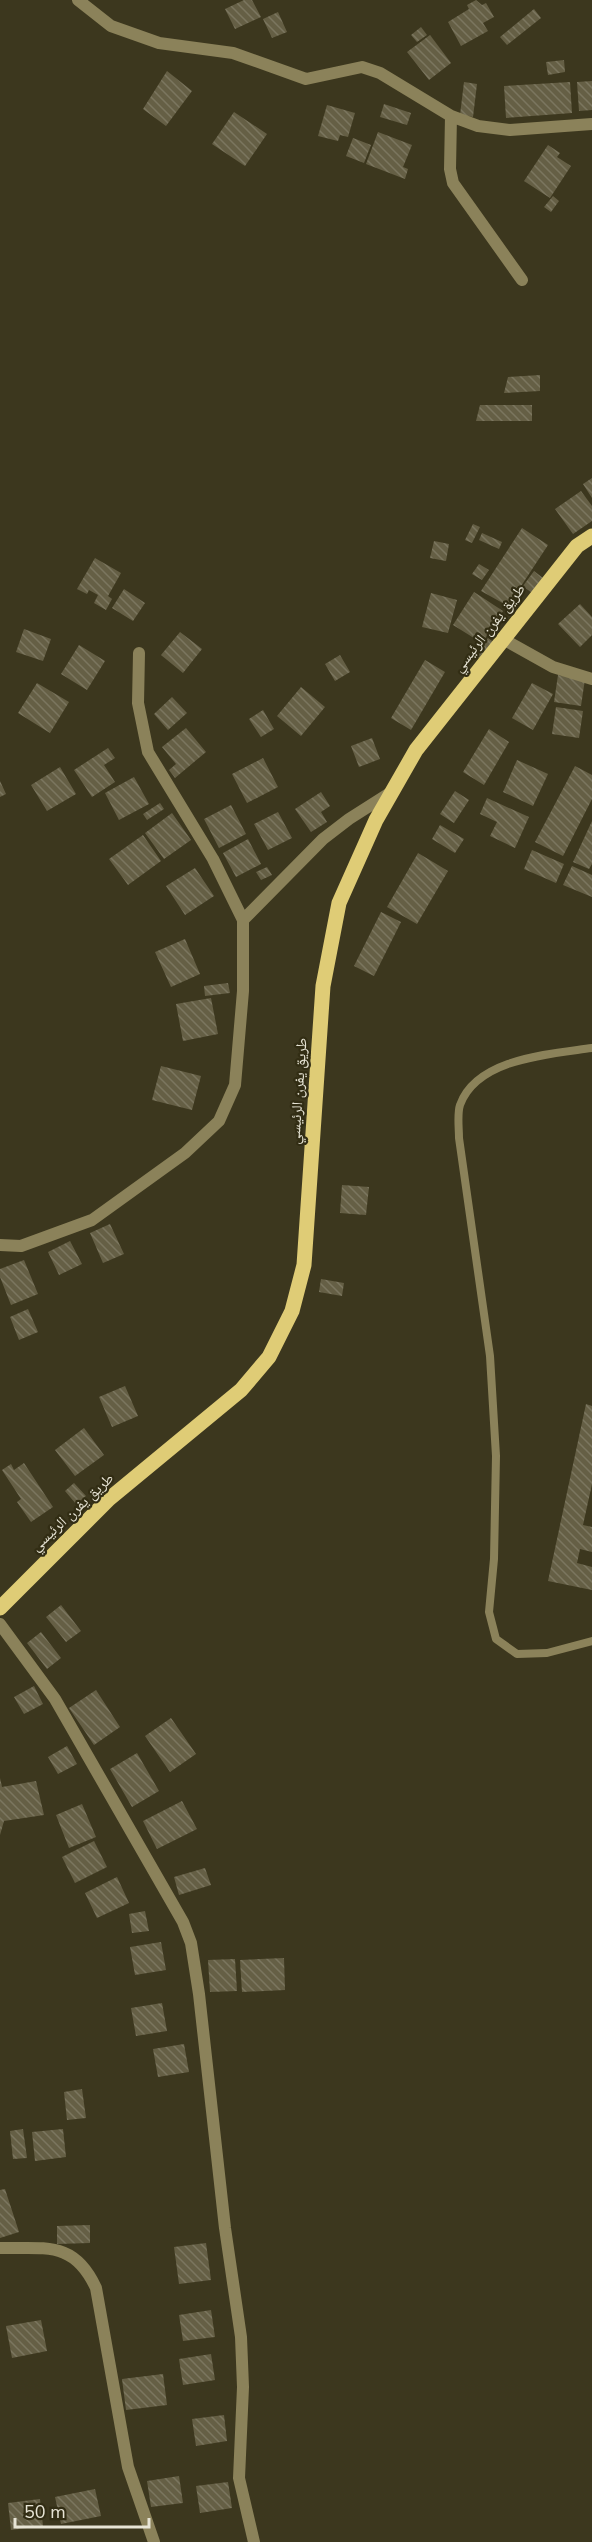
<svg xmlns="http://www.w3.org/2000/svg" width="592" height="2542" font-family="'Nunito Sans','Noto Naskh Arabic',sans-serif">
<defs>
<pattern id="building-back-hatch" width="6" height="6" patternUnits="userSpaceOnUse" patternTransform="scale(1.5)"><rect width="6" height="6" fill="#655f45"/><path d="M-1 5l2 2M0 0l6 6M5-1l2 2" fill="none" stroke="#7b765f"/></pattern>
</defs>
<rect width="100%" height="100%" fill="#3c371e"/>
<path fill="url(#building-back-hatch)" d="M244 0H252L261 17 235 29 225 9Z
M476 0 482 5 486 3 494 17 483 23 488 31 461 46 448 22 469 9 467 5Z
M534 9 541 18 507 45 500 37Z
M278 12 287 32 272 38 263 19Z
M421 27 427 35 417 42 411 35Z
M430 35 451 63 429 80 407 52Z
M564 60 565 72 548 75 546 62Z
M167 71 192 91 166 126 143 109Z
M592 81V110L579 111 577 82Z
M464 82 477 84 473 117 460 115Z
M570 82 572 113 506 118 504 86Z
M384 104 411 113 407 125 380 117Z
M327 105 355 113 348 137 340 135 338 141 318 136Z
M234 112 267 134 245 166 212 144Z
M378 132 412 145 403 167 408 169 405 179 366 164Z
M353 138 371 145 364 163 346 156Z
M548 145 560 153 557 157 571 166 550 198 524 181Z
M553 196 559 201 551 212 544 207Z
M540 375V391L504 393 508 377Z
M480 405H532V421H476Z
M592 478V498L583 484Z
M581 491 592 506V521L573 534 555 509Z
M473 524 480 527 472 543 465 540Z
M522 528 548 545 508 606 481 591Z
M482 533 502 542 499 549 479 540Z
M434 541 449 544 446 561 430 558Z
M95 558 121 573 108 596 112 599 106 610 94 603 98 595 89 590 87 594 77 589Z
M479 564 489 570 482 580 472 574Z
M534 571 543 578 532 593 523 586Z
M124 589 145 603 133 621 112 608Z
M474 592 503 611 482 643 453 625Z
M431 593 457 600 448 633 422 627Z
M580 604 592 617V635L580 647 558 624Z
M24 629 51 639 43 661 16 652Z
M180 632 202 649 183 673 161 655Z
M488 638 495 643 482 661 475 655Z
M79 645 105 661 87 690 61 674Z
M340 655 350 672 335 681 325 664Z
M425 660 445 672 411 730 391 718Z
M558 675 585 679 581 706 554 702Z
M37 683 69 702 50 733 18 713Z
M532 683 553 694 533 730 512 718Z
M301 687 325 707 301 736 277 716Z
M172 697 187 713 168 730 154 714Z
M556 707 583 711 579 738 552 734Z
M263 710 274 729 261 737 249 719Z
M186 728 206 752 175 778 169 770 176 764 162 747Z
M489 729 509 742 484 785 463 772Z
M372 738 380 759 359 767 351 746Z
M108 748 115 758 104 765 115 782 92 797 74 770Z
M263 758 278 787 247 803 232 774Z
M517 760 548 774 533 806 503 792Z
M575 766 592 775V799L563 856 535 842Z
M60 767 76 794 47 811 31 785Z
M134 777 149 804 119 820 105 793Z
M0 781 6 794 0 797Z
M455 791 469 800 454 823 440 814Z
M321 792 330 806 321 812 327 822 311 832 295 809Z
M487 798 529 817 515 848 490 836 497 822 480 814Z
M160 803 164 809 147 820 143 814Z
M231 805 246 834 219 848 204 819Z
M278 812 292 838 268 850 254 824Z
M172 813 191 840 164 859 145 833Z
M592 821V864L589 869 573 862Z
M440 825 464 839 455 853 432 839Z
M143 835 161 861 128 885 109 859Z
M248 839 261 864 236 877 223 853Z
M532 850 564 864 556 883 524 869Z
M418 853 448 871 417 924 387 907Z
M572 866 592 875V897L563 885Z
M267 867 272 875 261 880 256 872Z
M195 868 214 896 185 915 166 886Z
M381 912 401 922 374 976 354 966Z
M185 939 200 974 171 987 155 952Z
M228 983 230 993 205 996 204 986Z
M211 998 218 1034 183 1041 176 1004Z
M161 1066 201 1076 192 1110 152 1100Z
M342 1185 369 1187 366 1215 340 1213Z
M110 1224 124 1254 103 1263 90 1233Z
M70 1241 82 1264 59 1275 48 1252Z
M24 1260 38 1294 11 1305 0 1277V1269Z
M321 1279 344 1283 342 1296 319 1292Z
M28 1309 38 1332 19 1340 10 1317Z
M125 1386 138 1416 112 1427 99 1397Z
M586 1404 592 1406V1484L583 1525 592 1527V1552L580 1549 577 1563 592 1567V1590L548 1581Z
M84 1428 104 1455 75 1476 55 1450Z
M24 1463 53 1507 31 1522 17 1502 21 1499 2 1470 11 1464 14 1470Z
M74 1483 86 1496 76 1504 65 1491Z
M61 1605 81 1631 66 1642 46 1617Z
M41 1632 61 1658 47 1669 27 1643Z
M34 1686 43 1704 24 1714 14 1697Z
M96 1690 120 1727 94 1745 69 1708Z
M171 1718 196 1754 170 1772 145 1736Z
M67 1746 77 1764 58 1774 48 1757Z
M137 1753 159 1791 132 1807 110 1769Z
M0 1778 2 1787 36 1781 44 1815 4 1821 0 1835Z
M182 1801 197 1829 157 1849 143 1821Z
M82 1804 96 1837 69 1848 56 1815Z
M94 1841 107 1867 75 1883 62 1857Z
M205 1868 211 1885 179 1895 174 1877Z
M117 1877 129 1903 97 1918 85 1893Z
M145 1911 149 1931 132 1933 129 1914Z
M161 1942 166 1970 135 1975 130 1947Z
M284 1958 285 1990 242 1992 240 1960Z
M235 1959 237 1991 210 1992 208 1960Z
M162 2003 167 2031 136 2036 131 2008Z
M184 2044 189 2072 158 2077 153 2049Z
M82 2089 86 2118 67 2120 64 2092Z
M23 2129 27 2158 13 2159 10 2131Z
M63 2129 66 2157 35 2161 32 2132Z
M5 2189 19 2232 0 2238V2190Z
M90 2225V2243L57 2244V2226Z
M206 2243 211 2280 179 2284 174 2247Z
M211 2310 215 2337 183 2341 179 2315Z
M41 2320 47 2351 12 2358 6 2326Z
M211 2354 215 2380 183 2385 179 2359Z
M163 2374 167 2405 126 2410 122 2379Z
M224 2415 227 2441 196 2446 192 2419Z
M179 2476 183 2503 151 2507 147 2481Z
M228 2482 232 2508 200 2513 196 2486Z
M95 2489 101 2516 61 2524 55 2497Z
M40 2499 43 2526 11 2530 8 2503Z"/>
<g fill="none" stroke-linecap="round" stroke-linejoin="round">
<path stroke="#8b825a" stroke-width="8" d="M592 1048C551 1054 477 1058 460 1105 457 1114 459 1128 459 1138L490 1356 496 1456 494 1559 489 1612 496 1639 517 1654 547 1653 592 1641"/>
<path stroke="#8b825a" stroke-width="12" d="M78 0 111 26 159 43 233 53 306 79 362 67 380 73 451 116 478 126 510 130 592 124
M451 116 450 169 453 183 522 280
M503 639 553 667 592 679
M139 653 138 703 148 752 213 859 243 920
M0 1245 21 1246 92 1220 185 1153 219 1121 235 1085 243 991V920L323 839 349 819 393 791
M0 1624 55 1699 183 1922 191 1943 199 1994 225 2228 241 2337 243 2387 239 2478 254 2542
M0 2248C45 2249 74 2240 96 2288L128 2467 154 2542"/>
<path stroke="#dfcc76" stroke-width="15" d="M0 1608 109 1499 241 1390 269 1357 292 1311 304 1265 323 986 339 903 376 820 416 750 577 546 592 536"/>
</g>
<g text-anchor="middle" stroke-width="4.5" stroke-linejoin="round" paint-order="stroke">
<g font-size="15" fill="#e7e4d5" stroke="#322d14">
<text transform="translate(489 628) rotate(-52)" y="5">طريق يفرن الرئيسي</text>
<text transform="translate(298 1091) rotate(-86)" y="5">طريق يفرن الرئيسي</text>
<text transform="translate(72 1512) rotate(-43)" y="5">طريق يفرن الرئيسي</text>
</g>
</g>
<path d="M15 2518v9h134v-9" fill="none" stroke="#e7e4d5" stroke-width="3"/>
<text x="24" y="2518" font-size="18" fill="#e7e4d5" stroke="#322d14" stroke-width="4.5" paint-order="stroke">50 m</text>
</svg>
